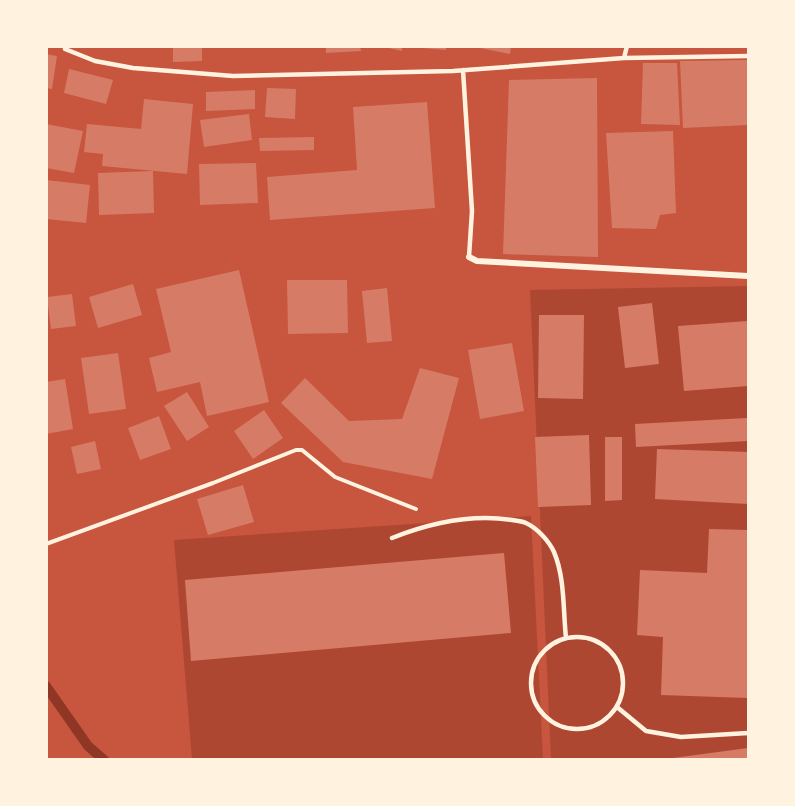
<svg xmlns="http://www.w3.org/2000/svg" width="795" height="806" font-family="Quicksand,sans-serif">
<rect width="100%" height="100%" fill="#c8553d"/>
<path fill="#ae4732" d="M748 286V759H551L530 290Z
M531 516 543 759H192L174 540Z"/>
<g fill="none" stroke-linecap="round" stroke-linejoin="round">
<path stroke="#8f3625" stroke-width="10" d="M46 686 88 746 104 760"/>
</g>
<path fill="#d67c66" d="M173 46H202V61L173 62Z
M326 46H360L361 51 326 53Z
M380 46H402V51Z
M422 46H446V50L422 48Z
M470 46H511L510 54Z
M46 54 57 56 52 89 46 88Z
M748 60V125L683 128 680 61Z
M643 63H677L680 125 641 124Z
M69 69 113 80 106 104 64 93Z
M597 78 598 257 503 254 509 80Z
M267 88 296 89 295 119 265 117Z
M255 90V109L206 111V92Z
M144 99 193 104 187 174 102 166 103 154 84 152 87 124 141 129Z
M427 102 435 208 270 220 267 177 357 170 353 107Z
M249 114 252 140 204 147 200 120Z
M46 124 83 131 74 173 46 168Z
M673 131 676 213 660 215 656 229 612 228 606 133Z
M314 137V150L260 151 259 138Z
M256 163 258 203 200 205 199 164Z
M153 171 154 213 99 215 98 173Z
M46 180 90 185 86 223 46 219Z
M239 270 269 402 207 416 200 382 157 392 149 358 171 352 156 289Z
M287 280H347L348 333 288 334Z
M133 284 142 315 98 328 89 297Z
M387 288 392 341 367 343 362 291Z
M72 294 76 326 51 329 47 297Z
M652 303 659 364 625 368 618 307Z
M539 315H584L583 399 538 398Z
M748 321V386L684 391 678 326Z
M512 343 524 411 480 419 468 350Z
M118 353 126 409 89 414 81 358Z
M420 368 459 378 432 479 343 462 281 403 305 378 349 421 402 419Z
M65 379 73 429 46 434V382Z
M187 392 209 427 187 441 164 406Z
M264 410 283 438 253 459 234 431Z
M159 416 171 449 140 460 128 428Z
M747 418 748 441 636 447 635 424Z
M589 435 591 505 538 507 535 437Z
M605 437H622V500L605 501Z
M95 441 101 469 77 474 71 447Z
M657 449 748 452V504L655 499Z
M243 485 254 522 208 535 197 499Z
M709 529 748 530V698L661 695 663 637 637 635 640 570 707 573Z
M504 553 511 633 191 661 185 580Z
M748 748V760H673V758Z"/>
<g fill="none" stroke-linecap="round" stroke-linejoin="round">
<path stroke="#fff3e0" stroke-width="4" d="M46 544 213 483 296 450H302L335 477 416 509"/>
<path stroke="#fff3e0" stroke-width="4.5" d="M65 49 95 61 133 68 233 76 453 71 624 58 748 56
M624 58 627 46
M463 70 472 211 469 257
M392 538C430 523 472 514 512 520 517 521 522 521 526 523 537 528 549 541 554 552 565 578 563 610 566 638
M531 683a46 46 0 1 1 92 0a46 46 0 1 1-92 0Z
M617 707 646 731 681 737 748 733"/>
<path stroke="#fff3e0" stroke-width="6" d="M469 257 477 261 748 276"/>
</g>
<rect width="795" height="806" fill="none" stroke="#fff3e0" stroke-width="96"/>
</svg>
